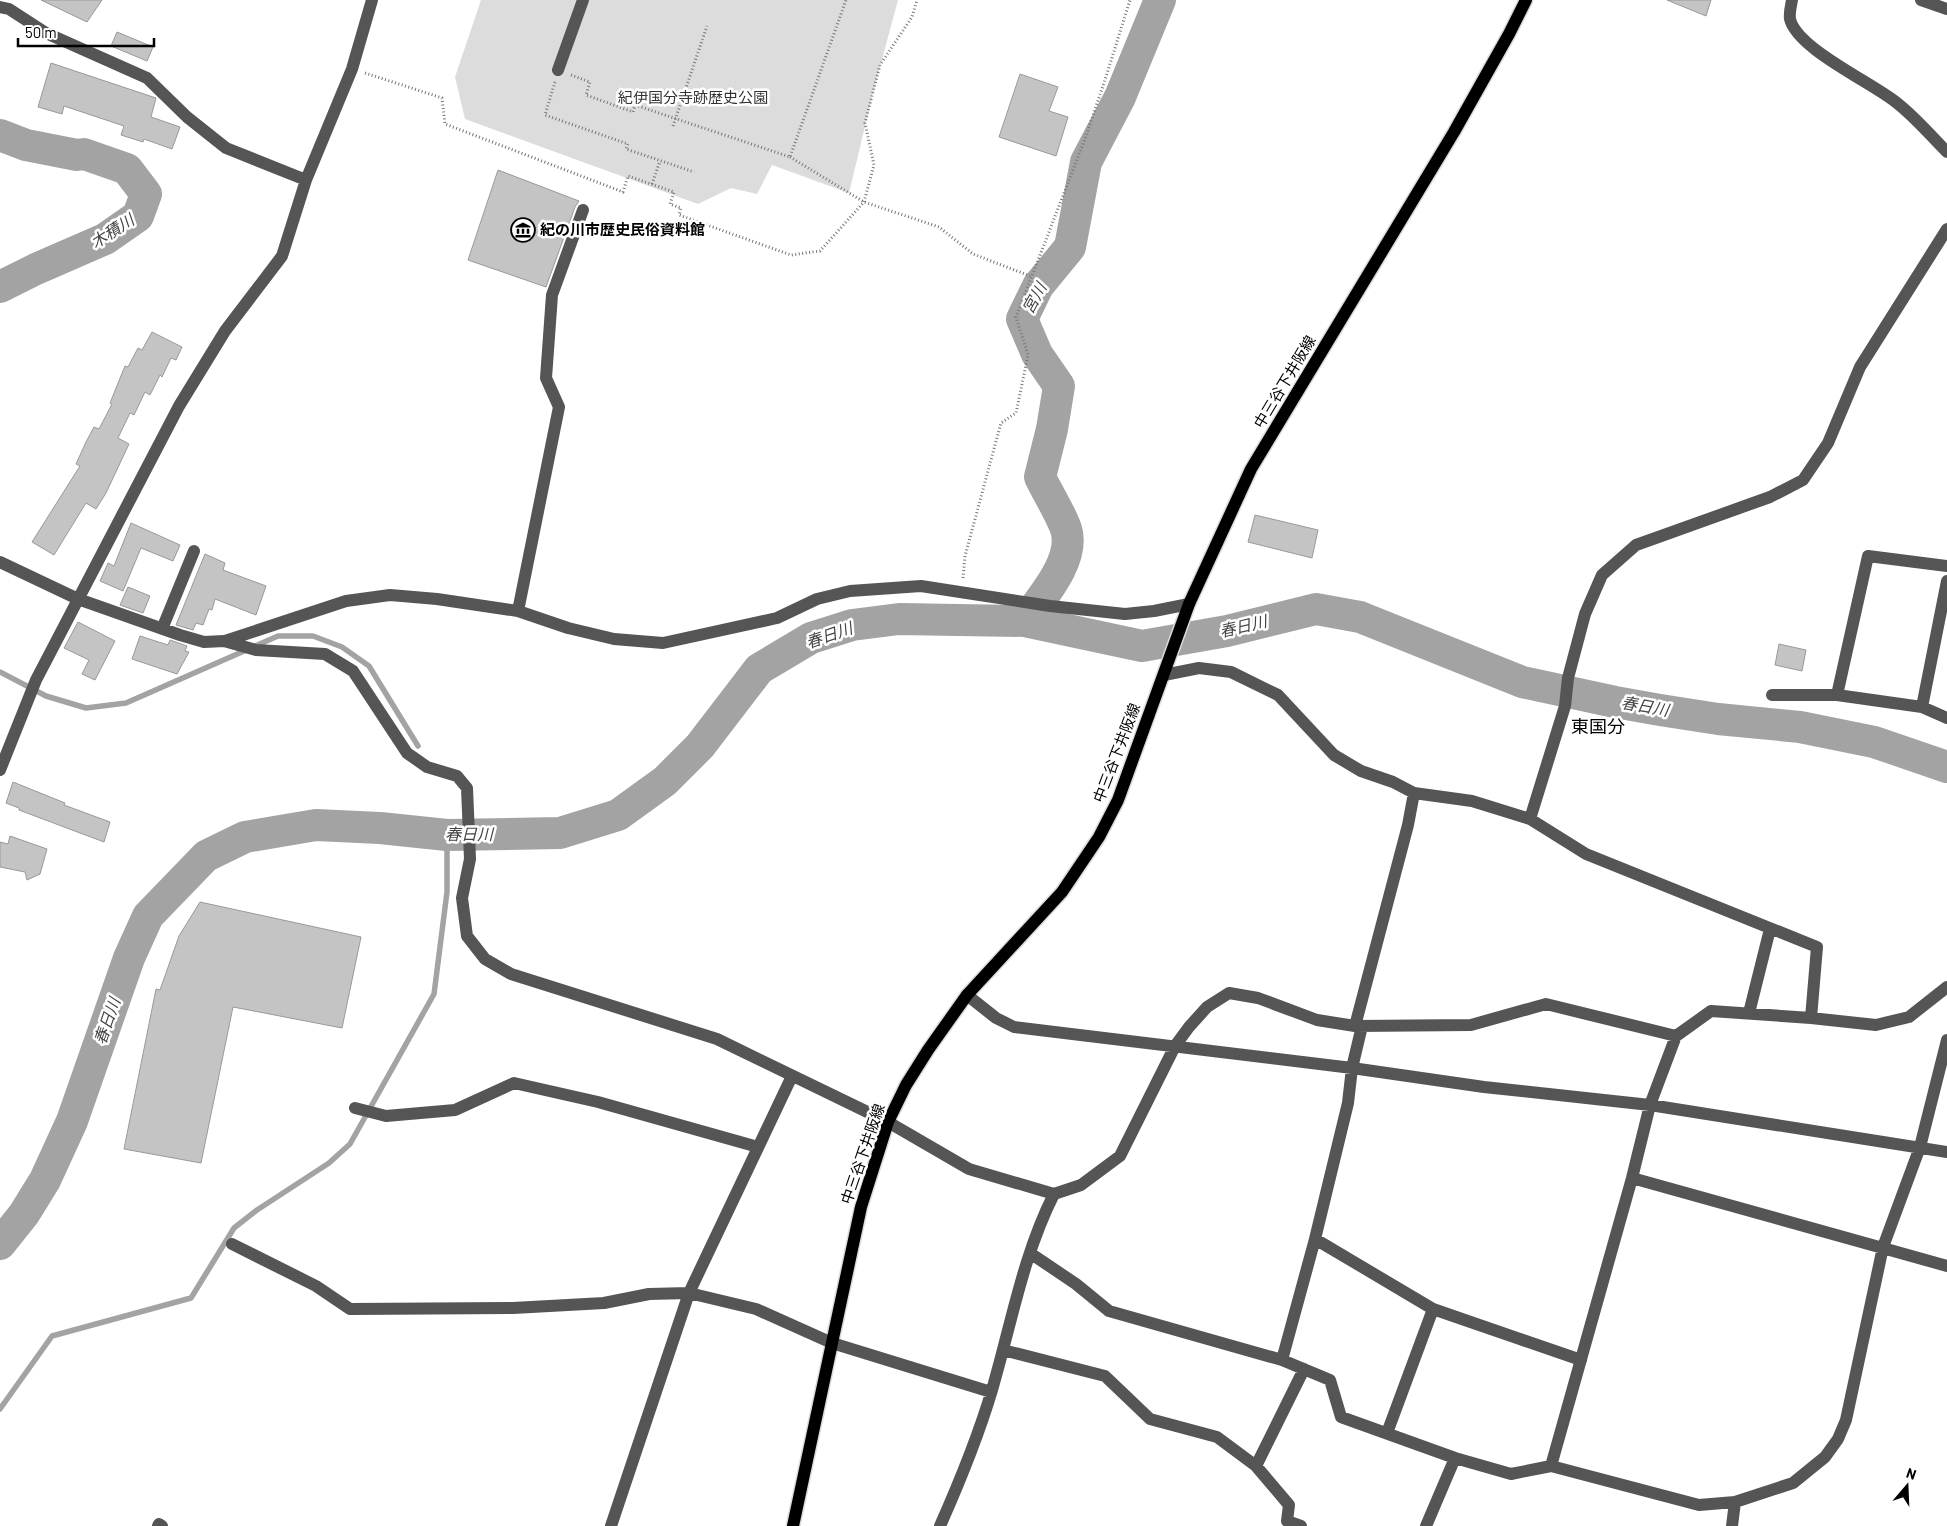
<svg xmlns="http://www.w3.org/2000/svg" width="1947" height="1526" font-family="Barlow,'Noto Sans JP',sans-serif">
<rect width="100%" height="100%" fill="#fff"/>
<path fill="#dcdcdc" d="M481 0H898L873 93 849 193 772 165 757 194 731 188 698 204 465 119 455 77Z"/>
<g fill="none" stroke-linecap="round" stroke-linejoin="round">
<path stroke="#a3a3a3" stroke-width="5.5" d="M0 672 46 696 86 708 126 703 278 636H313L342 647 369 666 418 746
M0 1409 52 1336 191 1298 234 1228 257 1210 329 1163 350 1144 434 994 447 892V835"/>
<path stroke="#a3a3a3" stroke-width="32" d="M0 135 26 145 77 155 84 154 127 169 146 194 138 216 105 239 36 269 0 287
M1025 621C1041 598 1076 560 1066 529 1060 512 1048 494 1040 477L1052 429 1059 386 1037 354 1022 319 1038 286 1070 247 1086 162 1120 97 1160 0
M0 1244 24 1214 45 1180 72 1121 129 958 148 916 206 856 245 837 316 825 380 828 447 835 560 833 618 815 665 781 700 746 759 669 811 638 852 625 899 619 1025 621 1142 646 1227 631 1316 609 1360 617 1522 682 1615 702 1660 710 1718 719 1800 727 1874 742 1947 767"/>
</g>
<path fill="#c4c4c4" stroke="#999" d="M41 0H102L87 22Z
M1667 0H1711L1706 16Z
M117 32 153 47 147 61 111 46Z
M51 63 156 98 151 117 180 127 172 149 144 139 143 142 121 135 124 126 64 106 62 114 38 107Z
M1020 74 1058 87 1049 111 1068 117 1056 156 999 137Z
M498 170 579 201 575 207 546 287 468 260Z
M152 332 182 347 176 360 171 358 162 377 160 375 150 395 145 392 134 415 130 413 118 438 129 444 106 493 96 509 86 503 54 555 32 542 80 466 76 464 86 442 94 427 99 429 112 404 110 403 125 366 128 367 138 348 142 350Z
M1255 515 1318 530 1312 558 1248 542Z
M131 523 180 545 173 561 141 548 123 591 100 581 108 563 114 566Z
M205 554 225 563 223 570 266 586 256 615 215 599 212 610 209 609 203 625 196 623 193 630 176 625Z
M128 587 150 596 143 613 120 605Z
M78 622 115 641 95 680 82 674 89 660 64 648Z
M140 636 168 645 170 640 187 646 185 651 189 652 177 674 132 659Z
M1779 644 1806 650 1802 671 1775 665Z
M13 782 65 803 64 805 110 822 104 842 19 810V808L6 803Z
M10 836 47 849 40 874 27 880 25 872 0 867V842L8 844Z
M200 902 361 937 342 1028 233 1007 201 1163 124 1149 156 989 160 990 179 936Z"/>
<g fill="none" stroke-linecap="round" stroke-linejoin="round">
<g stroke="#dbdbdb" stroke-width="15">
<path id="major" d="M793 1526 861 1207 888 1122 906 1085 928 1050 967 995 1062 892 1099 837 1118 800 1189 604 1251 469 1454 132 1509 34 1526 0"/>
</g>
<path stroke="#777" stroke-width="3" stroke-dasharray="1 2.5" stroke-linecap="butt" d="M365 73 442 98 445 124 623 192 628 176 674 192 670 204 681 208 679 215 791 255 820 251 864 202 874 165 865 123 880 65 912 17 917 0
M571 75 590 82 586 95 633 112 635 105 790 157 846 0
M555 82 545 115 628 144 626 149 694 172
M673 126 707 26
M790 157 864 202 939 227 973 254 1030 276
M652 184 660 161
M963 578 965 556 1001 423 1016 413 1028 355 1016 317 1085 139 1105 80 1130 0"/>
<path stroke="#555" stroke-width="12" d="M1792 0C1791 6 1789 13 1790 19 1797 49 1873 83 1897 103 1915 117 1931 136 1947 152
M1921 0 1947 9
M0 7 9 9 46 33 147 78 187 117 226 148 306 180
M558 70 583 0
M0 562 78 599 180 635 204 642 224 641 256 650 325 654 353 671 407 753 427 767 457 776 467 788 470 859 462 898 467 936 485 959 511 974 717 1039 888 1122 969 1169 1054 1194 1081 1185 1120 1156 1175 1046 1189 1027 1207 1007 1229 993 1258 998 1317 1020 1355 1026 1471 1025 1546 1004 1676 1036
M518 611 559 407 546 378 552 295 583 210
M162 629 194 551
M225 641 346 601 390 595 437 599 518 611 568 628 614 639 663 643 777 618 817 599 850 591 921 586 1050 606 1125 614 1154 611 1189 604
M1164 675 1199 668 1231 672 1278 695 1334 755 1361 771 1393 782 1414 793 1472 801 1530 819 1586 854 1817 947 1811 1018
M1772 695H1837L1922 707 1947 718
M1837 695 1868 556 1947 566
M1922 707 1947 581
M0 770 36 680 179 406 225 331 282 256 306 180 352 69 372 0
M1530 819 1565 706 1568 678 1585 614 1602 575 1636 545 1770 497 1803 480 1828 443 1860 367 1947 229
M967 995 996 1018 1014 1027 1352 1068 1484 1087 1650 1105 1947 1152
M1749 1013 1770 929
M1355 1026 1408 825 1414 793
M1362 1026 1352 1068 1348 1103 1315 1239 1433 1309 1581 1360
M355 1108 386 1116 455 1110 514 1083 598 1102 758 1147
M1632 1178 1947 1266
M232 1244 316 1286 350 1309 513 1308 604 1303 649 1294 689 1293 756 1309 832 1343 991 1392
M1030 1253 1076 1284 1109 1311 1282 1360 1330 1380 1341 1417 1455 1458
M1003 1350 1105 1376 1150 1419 1217 1437 1256 1466 1289 1505 1287 1521 1301 1526
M1282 1360 1315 1239
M1387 1433 1433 1309
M1256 1466 1304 1369
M1551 1466 1632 1178 1650 1105 1676 1036 1711 1011 1811 1018 1876 1025 1909 1017 1947 987
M158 1526 159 1524 162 1526
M611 1526 689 1293 792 1076
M940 1526C960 1481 978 1437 992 1390 1011 1325 1023 1255 1054 1194
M1426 1526 1455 1458 1511 1474 1551 1466 1699 1505 1735 1502 1793 1483 1825 1457 1838 1439 1846 1420 1883 1247 1920 1147 1947 1040
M1732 1526 1735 1502"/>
<use href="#major" stroke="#000" stroke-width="12"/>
</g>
<defs>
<g id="museum-ring" transform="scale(1.25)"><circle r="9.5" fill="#fff" stroke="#000" stroke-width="1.5"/><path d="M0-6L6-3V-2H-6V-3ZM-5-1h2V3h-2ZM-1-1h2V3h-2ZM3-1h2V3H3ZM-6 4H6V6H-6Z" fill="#000"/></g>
</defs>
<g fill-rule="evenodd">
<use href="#museum-ring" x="523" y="230"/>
</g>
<g text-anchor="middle" stroke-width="5" stroke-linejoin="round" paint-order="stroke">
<g font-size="15" fill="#333" stroke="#fff">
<text x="693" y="103">紀伊国分寺跡歴史公園</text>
</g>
<g font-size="15" font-weight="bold" fill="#000" stroke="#fff" text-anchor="start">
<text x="540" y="235">紀の川市歴史民俗資料館</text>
</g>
<g font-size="15" fill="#000" stroke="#fff">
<text transform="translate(1285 382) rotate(-59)" y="5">中三谷下井阪線</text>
<text transform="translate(1117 753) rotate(-69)" y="5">中三谷下井阪線</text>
<text transform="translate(863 1154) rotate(-71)" y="5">中三谷下井阪線</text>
</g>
<g font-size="16" font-style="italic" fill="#444" stroke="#fff">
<text transform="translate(112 231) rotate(-33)" y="6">木積川</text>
<text transform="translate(1034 298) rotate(-61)" y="6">宮川</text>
<text transform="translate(1243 626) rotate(-13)" y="6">春日川</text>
<text transform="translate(829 635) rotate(-19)" y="6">春日川</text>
<text transform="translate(1645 706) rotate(10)" y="6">春日川</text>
<text x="469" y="840">春日川</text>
<text transform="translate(107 1021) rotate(-71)" y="6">春日川</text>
</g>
<g font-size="18" fill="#000" stroke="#fff">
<text x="1598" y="733">東国分</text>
</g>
</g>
<g transform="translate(1907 1486) rotate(19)" stroke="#ffffff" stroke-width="4" paint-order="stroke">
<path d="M0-4L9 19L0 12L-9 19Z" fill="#000000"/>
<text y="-8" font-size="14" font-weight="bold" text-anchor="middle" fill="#000000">N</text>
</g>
<path d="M18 38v8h136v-8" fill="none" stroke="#000000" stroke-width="2.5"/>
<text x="25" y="38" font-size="15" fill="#000000" stroke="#ffffff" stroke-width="4" paint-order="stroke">50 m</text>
</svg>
